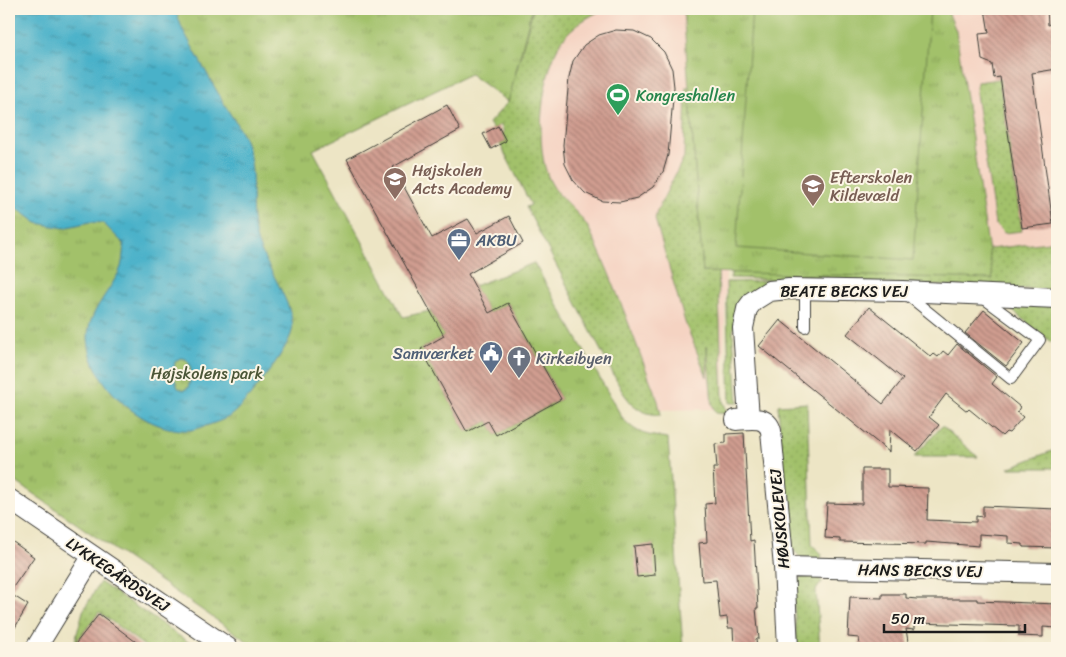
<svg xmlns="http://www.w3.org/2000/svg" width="1066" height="657" font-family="Sriracha,sans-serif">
<defs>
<pattern id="grass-dots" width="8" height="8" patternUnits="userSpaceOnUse" patternTransform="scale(1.25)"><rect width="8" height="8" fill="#a2c16a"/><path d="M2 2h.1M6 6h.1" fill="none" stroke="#8ba55b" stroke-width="1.8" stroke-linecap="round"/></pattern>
<pattern id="park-tufts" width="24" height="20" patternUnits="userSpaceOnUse" patternTransform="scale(1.25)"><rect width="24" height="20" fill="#a2c16a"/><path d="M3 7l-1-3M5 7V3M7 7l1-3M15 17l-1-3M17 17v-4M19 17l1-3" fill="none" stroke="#8ba55b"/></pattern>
<pattern id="water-ripples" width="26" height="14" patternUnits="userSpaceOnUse" patternTransform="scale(1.25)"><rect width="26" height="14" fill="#4ab1c9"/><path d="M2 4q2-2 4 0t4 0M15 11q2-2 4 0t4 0" fill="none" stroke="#3d8fa2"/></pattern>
<pattern id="building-back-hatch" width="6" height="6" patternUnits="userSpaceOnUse" patternTransform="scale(1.25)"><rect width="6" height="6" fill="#d09d90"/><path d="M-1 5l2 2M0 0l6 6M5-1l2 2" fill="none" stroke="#a87f75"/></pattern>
</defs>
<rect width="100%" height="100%" fill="#fcf5e5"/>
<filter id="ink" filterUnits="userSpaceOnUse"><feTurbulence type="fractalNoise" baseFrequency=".02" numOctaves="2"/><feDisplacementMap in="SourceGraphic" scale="10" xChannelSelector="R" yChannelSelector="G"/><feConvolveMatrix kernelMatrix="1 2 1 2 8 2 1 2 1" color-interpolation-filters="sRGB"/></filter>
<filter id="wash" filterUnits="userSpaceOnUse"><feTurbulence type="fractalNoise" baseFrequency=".0096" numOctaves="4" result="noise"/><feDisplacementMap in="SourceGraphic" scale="20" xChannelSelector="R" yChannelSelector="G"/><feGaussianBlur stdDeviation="1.12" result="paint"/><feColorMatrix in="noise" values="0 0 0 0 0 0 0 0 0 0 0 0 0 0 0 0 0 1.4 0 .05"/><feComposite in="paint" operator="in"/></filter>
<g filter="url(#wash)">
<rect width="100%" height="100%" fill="#ede5c5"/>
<path fill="#f5d3c2" d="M545 9H1057V281L726 266 723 409 655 410 547 186 537 135Z"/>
<path fill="url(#grass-dots)" stroke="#5f6e43" d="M533 9H604C588 17 573 25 562 40 542 71 533 147 550 181 559 200 581 212 590 231 616 285 636 345 658 401L661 415C641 414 633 407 622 391L526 207 531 205 500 144 506 141 502 133 504 132 501 125 493 129 489 123 508 102Z
M999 79 1022 231 1004 233 995 224 976 93 977 82Z
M686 87H689L703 272H718L723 401 728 414 716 413 712 404 707 346V377L685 322 655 219 657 211 684 157Z
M1057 241V290L730 278 732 271 990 249Z
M772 281 735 319 733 333 738 403H730L726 282Z
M1003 303 1057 305V339L1051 342Z
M807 403 812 545 822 554 821 559 800 557 789 546 778 405Z
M942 426 978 457H914Z
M1057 449V468H1008Z
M802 577H819L822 582 816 590 820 648H797L793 590 795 582Z
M100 582 197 648H147L99 612 74 645 83 611Z"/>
<path fill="url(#park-tufts)" stroke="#5f6e43" d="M9 9H532L508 102 470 74 313 150 403 317 430 311 444 336 421 349 467 432 488 421 496 435 561 399 508 303 489 313 474 286 534 263 623 419C639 435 646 435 668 438L683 648H257L9 477Z
M683 9H947L956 31 993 279 703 272Z"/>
<path fill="#a2c16a" stroke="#5f6e43" d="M752 9H930L913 260 736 248Z"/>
<path fill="url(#water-ripples)" stroke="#336672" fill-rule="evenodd" d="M19 9H175L182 28C196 54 211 81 226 107 233 119 242 131 246 143 260 180 244 212 261 251 269 269 297 312 292 331 288 350 246 404 230 416 225 420 198 429 191 430 145 434 90 385 88 338 87 312 112 290 121 267 123 260 123 251 124 244L103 223 90 222 64 228 37 223 11 204 9 200V32ZM180 358 186 359C194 368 191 377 188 388L184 390 178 388 173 374 175 362Z"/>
<g id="blocks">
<path fill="url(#building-back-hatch)" d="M985 9H1047L1048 25 1057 23V69L1032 73 1053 224 1022 228 1000 77 994 78 992 64 982 60 979 34 989 33Z
M616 30 634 31 651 39 664 52 672 69 674 87 668 155 663 172 653 187 637 198 620 202 602 201 585 193 573 180 565 164 563 145 569 78 573 61 584 45 599 35Z
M447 105 460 130 393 167 432 238 468 219 477 233 509 216 523 243 468 274 489 313 508 303 561 399 496 435 488 421 467 432 421 349 444 336 347 159Z
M498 126 506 141 491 149 483 134Z
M869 307 931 357 934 354 938 357 943 351 948 355 957 344 997 377 992 384 1020 407 1017 412 1023 417 1009 433 1006 432 1002 436 969 409 967 411 946 394 929 417 939 425 917 451 890 429 889 452 759 346 780 320 883 404 903 379 847 334Z
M984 310 1024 343 1006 366 965 333Z
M744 433 750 541 754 540 758 608H756L759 639H756L757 648H734L733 628H728L727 617 720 618 716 580 702 581 699 543 707 542 705 504 715 503 713 468H717L715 444 726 443V434Z
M862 469H888V487L928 488 927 520 976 522V516L983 517V506L1056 509 1057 548 1023 547V544L1008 543V536L979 534V546L926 542V544L840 542V539L825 538 827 503 862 504Z
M9 539 34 557 9 593 28 605 9 638Z
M653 544 655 575 637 577 634 546Z
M882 594H906V598L917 599H977V601L1057 604V628L1043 627V637L1019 636V626L914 623V630L906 629 909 648H860L859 638 848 637 850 597 882 598Z
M99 614 144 648H72Z"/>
</g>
</g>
<g filter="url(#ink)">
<use href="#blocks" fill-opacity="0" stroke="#3b3a35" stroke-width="1"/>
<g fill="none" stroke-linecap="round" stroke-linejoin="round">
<g stroke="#3b3a35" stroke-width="12">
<path id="service" d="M805 290V327
M905 293 1011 379 1040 340 983 298"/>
</g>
<g stroke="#3b3a35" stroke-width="22">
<path id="minor" d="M749 419 743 328 747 309 753 301 769 291 789 289 902 291 1057 298
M736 420C749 419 767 415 771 431L784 567 788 648
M9 499 228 648
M784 567 1057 573
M36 648 92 557"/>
</g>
<use href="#service" stroke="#fff" stroke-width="10"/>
<use href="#minor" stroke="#fff" stroke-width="20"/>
</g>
</g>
<defs>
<g id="stadium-pin" transform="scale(1.25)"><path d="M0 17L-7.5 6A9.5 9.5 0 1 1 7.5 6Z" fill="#2e9e5b" stroke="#fcf5e5"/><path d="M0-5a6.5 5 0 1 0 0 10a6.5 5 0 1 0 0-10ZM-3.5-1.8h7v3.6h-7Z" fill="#fff"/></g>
<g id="university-pin" transform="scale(1.25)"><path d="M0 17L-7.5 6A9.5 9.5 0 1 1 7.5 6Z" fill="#8d6e63" stroke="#fcf5e5"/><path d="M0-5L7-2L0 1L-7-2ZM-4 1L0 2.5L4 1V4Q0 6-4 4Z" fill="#fff"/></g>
<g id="school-pin" transform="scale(1.25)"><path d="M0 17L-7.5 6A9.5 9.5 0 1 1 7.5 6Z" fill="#8d6e63" stroke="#fcf5e5"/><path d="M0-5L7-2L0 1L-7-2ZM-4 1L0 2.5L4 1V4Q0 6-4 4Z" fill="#fff"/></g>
<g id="office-pin" transform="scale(1.25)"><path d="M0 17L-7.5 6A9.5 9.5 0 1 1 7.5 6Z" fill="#5c6f8a" stroke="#fcf5e5"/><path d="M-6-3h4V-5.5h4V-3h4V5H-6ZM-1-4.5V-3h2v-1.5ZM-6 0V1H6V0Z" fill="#fff"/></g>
<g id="civic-pin" transform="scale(1.25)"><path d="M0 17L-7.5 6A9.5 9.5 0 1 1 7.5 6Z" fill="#5c6f8a" stroke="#fcf5e5"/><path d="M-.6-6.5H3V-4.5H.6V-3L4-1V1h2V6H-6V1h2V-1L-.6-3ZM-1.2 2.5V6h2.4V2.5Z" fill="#fff"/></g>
<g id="church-pin" transform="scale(1.25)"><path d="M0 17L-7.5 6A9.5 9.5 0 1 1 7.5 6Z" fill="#6b7280" stroke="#fcf5e5"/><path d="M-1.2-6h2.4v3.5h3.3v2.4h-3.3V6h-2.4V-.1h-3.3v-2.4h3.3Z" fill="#fff"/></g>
</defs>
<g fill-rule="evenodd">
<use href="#stadium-pin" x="618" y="95"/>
<use href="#university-pin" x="395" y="179"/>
<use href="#school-pin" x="813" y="186"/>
<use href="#office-pin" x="459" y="240"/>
<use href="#civic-pin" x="491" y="353"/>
<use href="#church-pin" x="519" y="358"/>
</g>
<g text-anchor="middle" stroke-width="4" stroke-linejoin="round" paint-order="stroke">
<g font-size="16" fill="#27864d" stroke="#fcf5e5" text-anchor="start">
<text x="636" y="101">Kongreshallen</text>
</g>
<g font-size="16" fill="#785e54" stroke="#fcf5e5" text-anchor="start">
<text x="412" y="176">Højskolen<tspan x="412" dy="18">Acts Academy</tspan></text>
<text x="830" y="183">Efterskolen<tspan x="830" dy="18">Kildevæld</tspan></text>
</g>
<g font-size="16" fill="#4e5e75" stroke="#fcf5e5" text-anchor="start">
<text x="476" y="246">AKBU</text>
<text x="474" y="359" text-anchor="end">Samværket</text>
</g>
<g font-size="16" fill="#1c1c1c" stroke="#fcf5e5">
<text x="844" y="297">BEATE BECKS VEJ</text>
<text transform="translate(779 519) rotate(-95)" y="6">HØJSKOLEVEJ</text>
<text transform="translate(920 570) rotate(1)" y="6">HANS BECKS VEJ</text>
<text transform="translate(118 574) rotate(34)" y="6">LYKKEGÅRDSVEJ</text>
</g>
<g font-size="16" fill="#5b616d" stroke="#fcf5e5" text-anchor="start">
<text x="536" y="364">Kirkeibyen</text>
</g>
<g font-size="16" fill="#4b5637" stroke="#fcf5e5">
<text x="207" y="379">Højskolens park</text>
</g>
</g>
<rect width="1066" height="657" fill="none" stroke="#fcf5e5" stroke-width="30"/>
<path d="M884 624v8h141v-8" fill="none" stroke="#1c1c1c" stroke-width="2.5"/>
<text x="891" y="624" font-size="15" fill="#1c1c1c" stroke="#fcf5e5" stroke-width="4" paint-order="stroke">50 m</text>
</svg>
